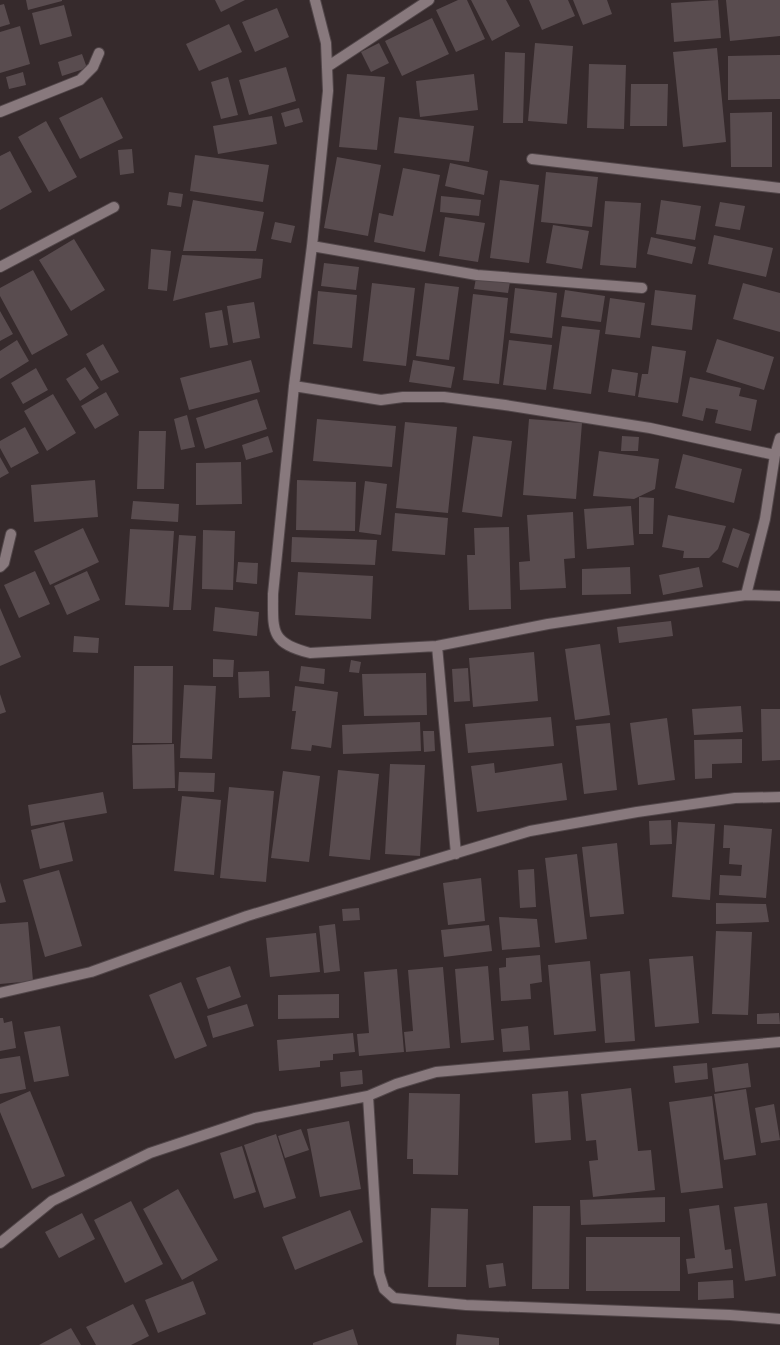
<svg xmlns="http://www.w3.org/2000/svg" width="780" height="1345" font-family="'Open Sans',sans-serif">
<rect width="100%" height="100%" fill="#362a2c"/>
<path fill="#594c4f" d="M26 0H62V1L28 10Z
M215 0H245L221 12Z
M458 0H467L485 39 456 52 436 10Z
M471 0H506L520 26 492 41Z
M529 0H568L575 16 542 30Z
M573 0H607L612 14 583 25Z
M718 0 721 38 674 42 671 3Z
M726 0H780V36L730 41Z
M4 4 10 24 0 27V5Z
M64 5 72 36 40 45 32 13Z
M277 8 289 37 255 52 242 22Z
M432 18 449 54 402 76 385 41Z
M229 24 242 52 199 71 186 44Z
M20 26 30 64 0 73V32Z
M379 43 389 63 371 72 361 52Z
M535 43 573 46 567 124 528 121Z
M717 48 726 142 683 147 673 52Z
M505 52 525 53 523 123H503Z
M82 54 87 68 62 76 58 62Z
M780 55V99L728 100V56Z
M589 64 626 65 624 129 587 128Z
M286 67 296 101 249 115 239 80Z
M23 72 26 85 9 89 6 77Z
M347 74 385 77 377 150 339 147Z
M474 74 478 110 420 117 416 81Z
M228 77 238 115 221 119 211 82Z
M631 84H668L667 126H630Z
M102 97 123 138 80 159 59 118Z
M299 108 303 122 285 127 281 113Z
M772 112V167H731L730 113Z
M272 116 277 144 218 154 213 126Z
M399 117 474 126 469 162 394 153Z
M46 121 77 177 49 192 18 137Z
M132 149 134 173 120 175 118 150Z
M10 151 32 192 0 210V156Z
M195 155 269 165 263 202 190 191Z
M337 157 381 165 368 236 324 228Z
M450 163 488 171 484 195 445 186Z
M403 168 440 175 425 252 374 242 379 213 393 216Z
M546 172 598 177 592 227 541 222Z
M500 180 539 185 529 263 490 258Z
M169 192 183 194 181 207 167 205Z
M441 196 481 200 479 216 440 212Z
M193 200 264 212 256 251H183Z
M661 200 701 206 695 240 656 234Z
M605 201 641 203 636 268 600 265Z
M720 202 745 206 740 230 715 226Z
M445 217 485 223 478 262 439 256Z
M275 222 295 226 291 243 271 239Z
M553 225 589 231 582 269 546 263Z
M714 235 773 248 766 277 708 264Z
M651 237 696 247 692 264 647 254Z
M74 239 105 290 71 311 39 260Z
M151 249 171 251 167 291 148 289Z
M182 255 263 259 261 278 173 301Z
M324 263 359 267 356 290 321 286Z
M33 270 68 335 32 355 0 296V288Z
M476 278 510 282 508 293 474 289Z
M372 283 415 288 406 366 363 361Z
M425 283 459 287 449 360 416 356Z
M743 283 780 293V332L733 319Z
M515 288 557 293 552 338 510 333Z
M565 290 605 296 601 322 561 317Z
M655 290 696 295 692 330 651 325Z
M318 291 357 295 352 348 313 344Z
M473 294 508 298 499 384 463 380Z
M610 298 645 303 640 338 605 334Z
M254 302 260 338 233 343 227 306Z
M222 310 228 345 210 348 205 313Z
M0 311 13 334 0 341Z
M562 326 600 330 591 394 553 389Z
M717 339 774 357 764 390 706 372Z
M17 340 29 361 0 379V351Z
M509 340 552 345 546 390 503 385Z
M103 344 119 372 101 381 86 354Z
M652 346 686 351 678 403 638 397 642 374H648Z
M251 360 260 392 189 410 180 378Z
M413 360 455 367 451 388 409 382Z
M85 367 99 388 80 401 66 379Z
M36 368 48 390 23 404 11 383Z
M612 369 638 373 635 396 608 392Z
M690 377 741 388 739 396 757 400 751 431 715 423 718 410 706 408 703 421 682 416Z
M106 392 119 415 95 429 81 406Z
M53 394 76 433 47 451 24 411Z
M257 399 267 429 205 449 196 418Z
M187 415 195 447 181 450 174 419Z
M317 419 396 426 392 467 313 461Z
M529 419 582 423 576 499 523 495Z
M405 422 457 427 448 513 396 508Z
M25 427 39 453 11 468 0 448V441Z
M139 431H166L164 489H137Z
M268 436 273 452 246 460 242 445Z
M473 436 512 441 502 517 462 512Z
M622 436 639 437 638 451H621Z
M599 451 659 459 655 489 634 499 593 496Z
M683 454 742 469 734 503 675 488Z
M0 457 9 473 0 478Z
M241 462 242 504 196 505V463Z
M95 480 98 517 34 522 31 485Z
M297 480 356 482 355 531 296 530Z
M365 481 387 484 381 535 359 532Z
M639 497 654 498 653 534H639Z
M133 501 179 504 178 522 131 519Z
M631 506 634 545 587 549 584 509Z
M573 512 575 558 564 559 566 588 520 590 519 562 530 561 527 515Z
M395 513 448 518 445 555 392 551Z
M668 515 726 526 718 549 709 558H683L684 551 662 547Z
M509 527 511 609 469 610 467 555H475L474 528Z
M83 528 99 562 50 585 34 551Z
M733 528 750 534 738 568 722 562Z
M130 529 174 531 169 607 125 605Z
M203 530 235 531 233 590 202 589Z
M179 535 196 536 191 610H173Z
M292 537 377 540 375 565 291 562Z
M238 562 258 563 257 584 236 582Z
M630 567 631 594 582 595V569Z
M699 567 703 587 663 595 659 575Z
M35 571 50 604 19 618 4 585Z
M87 571 100 600 67 615 54 586Z
M298 572 373 576 371 619 295 615Z
M215 607 259 612 257 636 213 631Z
M0 608 21 657 0 666Z
M671 621 673 636 619 643 617 627Z
M74 636 99 638 98 653 73 652Z
M600 644 610 715 575 720 565 649Z
M534 652 538 701 473 707 469 658Z
M213 659 234 660 233 677H213Z
M351 660 361 662 359 673 349 672Z
M134 666H173L172 743H133Z
M301 666 325 669 324 684 299 681Z
M468 668 470 701 454 702 452 669Z
M269 671 270 697 239 698 238 672Z
M426 673 427 715 364 716 362 674Z
M184 685 216 686 212 759 180 758Z
M295 686 338 692 331 748 312 745 311 751 291 749 296 711H292Z
M0 694 6 712 0 714Z
M741 706 743 732 694 735 692 709Z
M761 709H780V760L762 761Z
M551 717 554 746 468 753 465 724Z
M667 718 675 780 638 785 630 723Z
M420 722 421 751 343 754 342 725Z
M610 723 617 790 584 794 576 726Z
M423 731H434L435 751 424 752Z
M742 739V763L712 764V778L695 779 694 740Z
M174 744 175 788 133 789 132 745Z
M494 763 495 773 562 763 567 800 477 812 471 766Z
M390 764 425 765 420 856 385 854Z
M338 770 379 774 370 860 329 856Z
M283 771 320 776 309 862 271 858Z
M179 772 215 773 214 792 178 791Z
M229 787 274 791 266 882 220 878Z
M103 792 107 813 31 826 28 805Z
M182 796 221 800 214 875 174 871Z
M671 820 672 844 650 845 649 821Z
M64 822 73 861 40 869 31 830Z
M678 822 715 824 710 900 672 897Z
M724 825 772 829 766 898 719 895 720 875 741 876 742 865 729 864 730 848H723Z
M617 843 624 914 590 917 582 847Z
M577 854 587 939 555 943 545 858Z
M534 869 536 907 520 908 518 870Z
M59 870 82 946 45 957 23 880Z
M481 878 485 921 448 925 443 883Z
M0 882 6 902 0 903Z
M716 903 766 904 769 922 716 924Z
M359 908 360 920 343 921 342 909Z
M499 917 537 919 540 947 502 950Z
M28 922 33 981 0 984V924Z
M335 924 340 971 324 973 319 926Z
M489 925 492 951 444 957 441 930Z
M716 931 752 932 748 1015 712 1014Z
M316 933 320 972 270 977 266 938Z
M540 955 542 982 530 984 531 999 501 1001 499 968 506 967V958Z
M693 956 699 1023 655 1027 649 959Z
M590 961 596 1031 554 1035 548 965Z
M230 966 241 997 208 1009 196 978Z
M488 966 494 1040 461 1043 455 969Z
M443 967 450 1048 406 1052 404 1032 413 1031 408 970Z
M397 969 404 1052 359 1056 357 1034 369 1033 364 972Z
M630 971 635 1041 605 1043 600 974Z
M181 982 207 1046 175 1059 149 995Z
M339 994V1018L278 1019V995Z
M247 1004 254 1026 213 1038 207 1016Z
M779 1013 780 1024H757V1014Z
M0 1018H3L4 1023 12 1021 16 1048 0 1051Z
M60 1026 69 1076 34 1082 24 1032Z
M528 1026 530 1050 503 1052 501 1029Z
M353 1033 355 1052 333 1054V1060L320 1061V1067L279 1071 277 1040Z
M20 1056 26 1089 0 1094V1059Z
M707 1063 708 1079 675 1083 673 1066Z
M748 1063 751 1087 715 1092 712 1068Z
M362 1070 363 1084 341 1087 340 1072Z
M631 1088 638 1151 651 1150 655 1190 593 1197 589 1161 598 1160 596 1140 586 1141 581 1094Z
M746 1089 756 1155 724 1160 714 1094Z
M30 1091 65 1176 32 1189 0 1112V1104Z
M568 1091 571 1140 535 1143 532 1094Z
M409 1093 460 1094 458 1175 413 1174V1159H407Z
M712 1096 723 1188 681 1193 669 1102Z
M774 1104 780 1140 761 1143 755 1108Z
M349 1121 361 1189 320 1197 307 1129Z
M301 1129 309 1150 285 1158 278 1136Z
M276 1134 296 1198 264 1208 244 1145Z
M242 1146 256 1192 234 1199 220 1153Z
M178 1189 218 1260 182 1280 143 1209Z
M665 1197V1222L581 1225 580 1200Z
M131 1201 163 1264 125 1283 94 1220Z
M767 1203 776 1276 745 1281 734 1207Z
M719 1205 725 1250 731 1249 733 1268 688 1274 686 1259 695 1258 689 1209Z
M533 1206H570L569 1289H532Z
M431 1208 468 1209 466 1287H428Z
M350 1210 363 1242 295 1270 282 1237Z
M82 1213 95 1239 59 1258 45 1232Z
M586 1237H680V1291H586Z
M503 1263 506 1286 489 1288 486 1265Z
M733 1280 734 1298 698 1300V1282Z
M193 1281 206 1314 158 1333 145 1300Z
M133 1304 149 1336 131 1345H96L86 1327Z
M71 1328 81 1345H39Z
M353 1329 358 1345H313V1343Z
M457 1334 499 1338V1345H456Z"/>
<g fill="none" stroke-linecap="round" stroke-linejoin="round">
<g stroke="#514649" stroke-width="12">
<path id="street" d="M315 0 326 43 328 91 312 246 294 386 273 594C273 631 270 643 310 653L437 646 548 624 648 609 746 595 780 596
M327 67 429 0
M0 112 80 80 93 67 99 53
M532 159 780 188
M312 246 477 275 642 288
M0 267 114 207
M294 386 381 400 403 397H444L505 405 650 428 775 455
M0 567 4 563 11 534
M746 595 765 519 775 455 780 438
M437 646 456 854
M0 993 91 972 247 916 530 831 637 812 735 798 780 797
M368 1096 379 1273 384 1289 394 1298 466 1305 730 1315 780 1319
M0 1243 52 1201 150 1153 255 1118 368 1096 396 1084 436 1072 780 1042"/>
</g>
<use href="#street" stroke="#88797d" stroke-width="10"/>
</g>
</svg>
